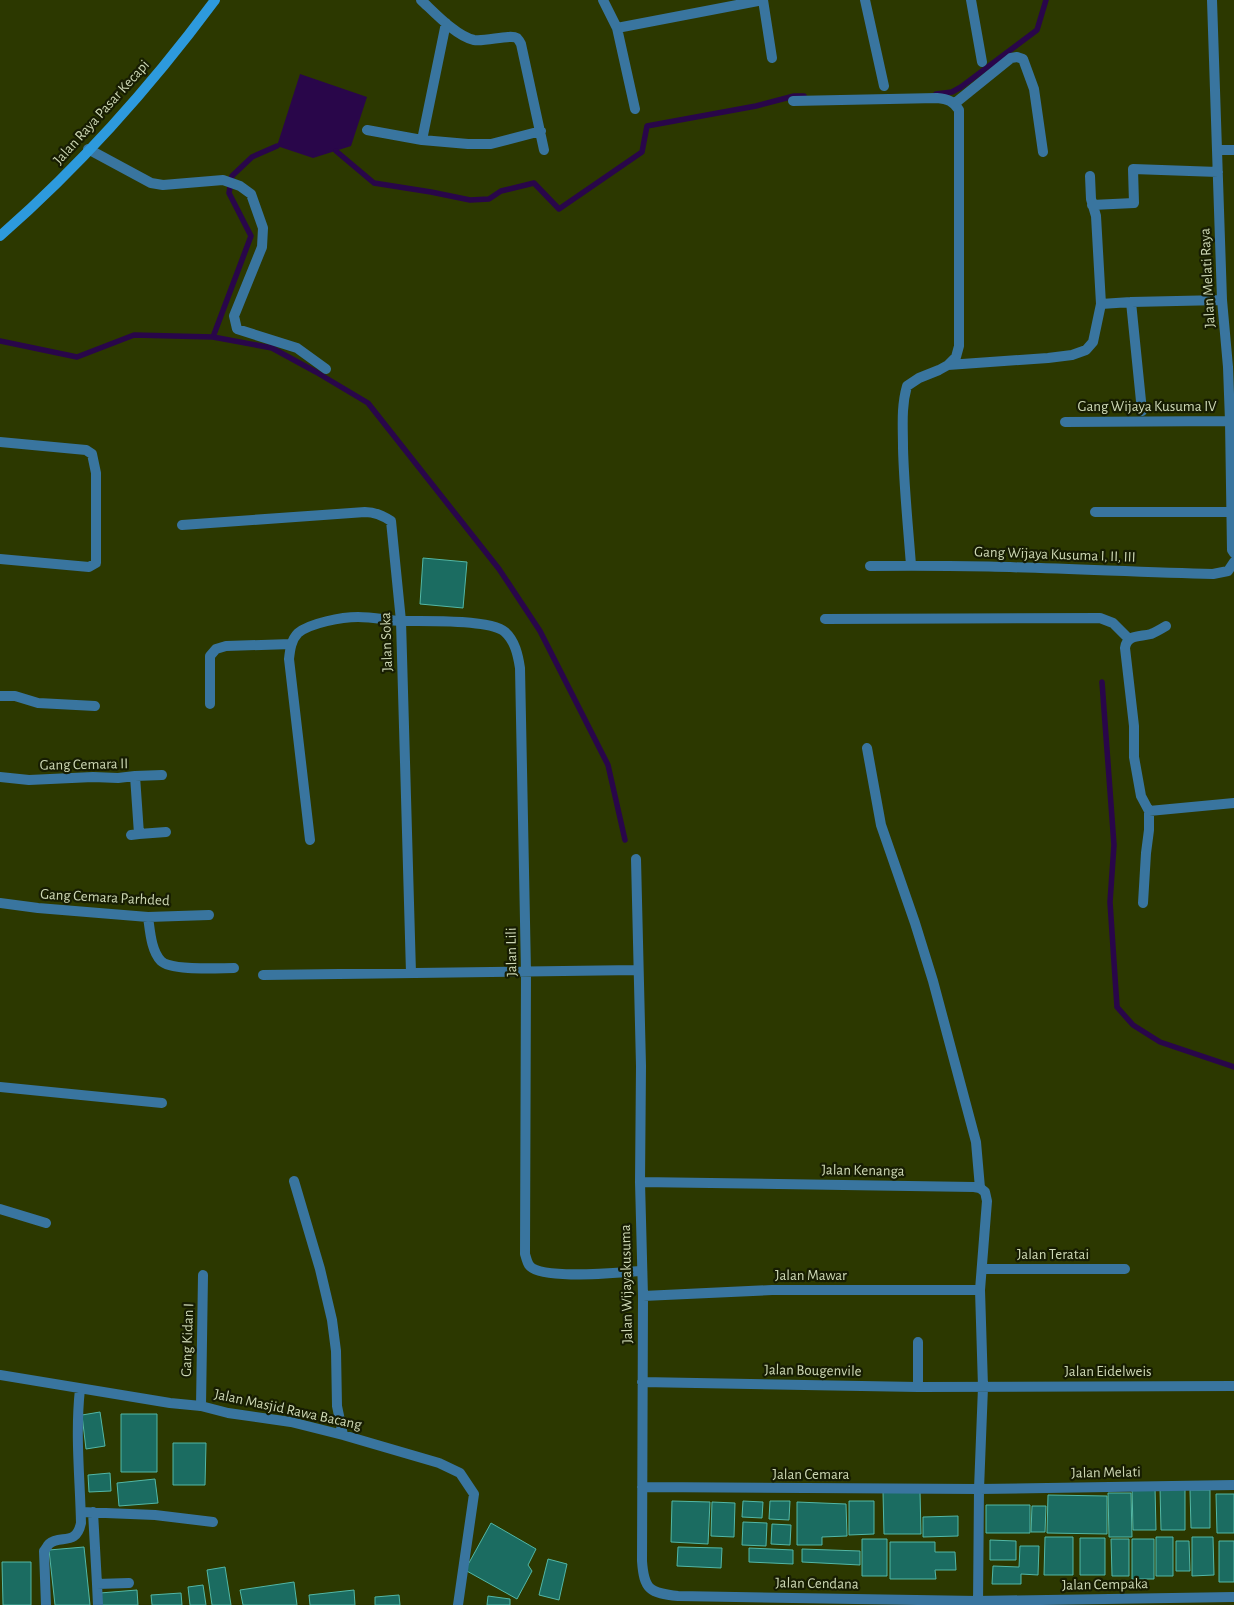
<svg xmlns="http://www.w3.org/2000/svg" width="1234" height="1605" font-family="'Alegreya Sans',sans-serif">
<rect width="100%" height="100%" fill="#2c3800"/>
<path fill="#29064a" d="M300 74 367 97 351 146 313 158 277 146Z"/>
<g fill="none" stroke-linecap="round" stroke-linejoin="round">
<path stroke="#29064a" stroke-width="5.5" d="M936 94 952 92 961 87 1037 30 1046 0
M336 151 374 183 431 192 470 200 489 199 501 191 534 183 559 209 642 152 647 126 756 106 794 96H804
M213 337 251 236 229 193 232 176 252 157 277 146
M0 341 77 357 134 335 213 337 272 348 316 372 368 403 499 569 540 631 608 765 625 840
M1102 682 1114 845 1110 902 1117 1007 1133 1025 1160 1042 1234 1067"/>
</g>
<path fill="#1b6c61" stroke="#52b7a6" d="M423 558 467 562 463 608 420 604Z
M100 1412 105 1446 86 1449 82 1415Z
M121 1414H157V1472H121Z
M173 1443H206L205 1485H173Z
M110 1473 111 1491 89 1492 88 1475Z
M155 1479 158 1503 119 1506 117 1483Z
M1132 1487H1155L1156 1530H1133Z
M1160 1488H1185V1530H1161Z
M1190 1490H1210V1528H1191Z
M883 1492H920L921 1534H884Z
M1108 1493H1131L1132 1537H1109Z
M1216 1494H1234V1533H1217Z
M1048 1495 1107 1496V1534L1047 1533Z
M672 1501 710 1502 708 1544 671 1542Z
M743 1501 763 1502 762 1518 742 1517Z
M770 1501H790L789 1520 769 1519Z
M849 1501H874V1534L849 1535Z
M712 1502 735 1503 734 1537 711 1536Z
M797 1502 846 1504 847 1536 822 1537V1545H797Z
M986 1505H1030V1533H986Z
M1032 1506H1046L1045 1532H1031Z
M958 1516V1536L923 1537V1517Z
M743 1522 767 1523 766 1546 742 1545Z
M491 1523 536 1549 528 1565 532 1571 517 1599 465 1570Z
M772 1524 791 1525 790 1545 771 1544Z
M1045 1537H1073V1575H1044Z
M1156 1537H1173V1576H1156Z
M1192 1537H1213L1214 1575 1192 1576Z
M1080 1538H1105V1575H1080Z
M862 1539H887V1576H862Z
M1111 1539H1129V1576H1112Z
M1132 1539H1154V1579H1132Z
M990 1540 1016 1541V1560H990Z
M1176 1541H1189L1190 1571H1176Z
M1219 1541H1234V1582H1219Z
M890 1542H935V1552H955L956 1570H935L936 1579H890Z
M1020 1546H1039L1038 1575 1021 1574V1584H992L993 1566 1019 1567Z
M84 1547 90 1605H55L49 1550Z
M678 1547 722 1548 721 1568 677 1566Z
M749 1548 793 1550V1564L749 1562Z
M802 1549 860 1551V1565L802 1562Z
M548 1559 567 1564 559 1600 539 1595Z
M2 1562H31V1605H3Z
M225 1567 231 1605H212L207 1570Z
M294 1582 297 1605H243L240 1590Z
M203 1585 206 1605H190L188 1587Z
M137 1590 138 1605H100V1593Z
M354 1590 355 1605H310L309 1595Z
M181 1593 182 1605H152L151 1595Z
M399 1595 400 1605H375V1597Z
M488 1596 510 1599V1605H487Z"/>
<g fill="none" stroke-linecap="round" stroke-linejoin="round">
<path stroke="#39759f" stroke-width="10" d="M210 704V656L216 649 226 646 291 644
M867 748 881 825 915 923 933 981 976 1142 980 1188
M310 840 289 659C290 650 291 640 298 633 310 623 342 617 358 617 372 617 387 620 401 621
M0 1087 162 1103
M201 1406 203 1275"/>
<path stroke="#39759f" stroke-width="10" d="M421 0C434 12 456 36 474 40 485 42 510 34 517 38 519 40 520 42 521 44L544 150
M603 0 617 28 763 0
M763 0 772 58
M865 0 884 86
M971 0 982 62
M1212 0 1222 300 1228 367 1230 421 1232 550 1234 553
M446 23 422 140 468 144H491L541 131
M617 28 635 109
M793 101 937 98C948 99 953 101 959 110V346L956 357 948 365 939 370 919 378 907 386C901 407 903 427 903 448 904 487 908 526 911 565
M954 104 1011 58 1017 57 1023 59 1034 89 1043 152
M367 130 422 140
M88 149 151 183 163 185 223 180 240 186 251 194 263 228 262 247 234 316 237 329 297 348 326 369
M1217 150H1234
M1090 176 1091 199 1096 216 1101 304 1131 302 1222 300
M1092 205 1134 203 1133 169 1218 172
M1131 302 1142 411
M948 365 1048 358 1072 355 1086 350 1093 342 1101 304
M1065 422 1230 421
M0 442 86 450 92 454 96 473V563L89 567 0 559
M1095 512H1231
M182 525 365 512C375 512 382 515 391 521L401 621 411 973
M870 566C984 564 1099 571 1213 574L1228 571 1234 562
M825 619 1100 618 1113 623 1129 639
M401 621C422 621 491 619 505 632 515 641 518 655 520 668L526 972 525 1254C526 1257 527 1262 529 1265 540 1281 621 1272 642 1271
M0 696H15L38 703 95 706
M135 776 162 775
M0 777 29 780 93 777 118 778 135 776 139 834 131 835
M1149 811 1234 803
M139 834 166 832
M636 859 641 1066 640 1182 643 1296 642 1561C644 1590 650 1593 678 1596L977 1601 1234 1597
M0 903 38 908 148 917 209 915
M1143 903 1146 853 1149 830V811L1141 796 1134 757V726L1125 648C1127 634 1140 637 1151 634 1156 632 1161 629 1166 626
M148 917C150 930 151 951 161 961 171 971 218 968 234 968
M263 975 637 970
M294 1181 320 1269 332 1320 336 1351 337 1406 343 1435
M640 1182 974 1187 980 1188 985 1192 987 1201 980 1290 983 1387 979 1489 978 1605
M0 1209 46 1223
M982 1269H1125
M643 1296 772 1290H980
M918 1342V1387
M0 1375 170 1403 201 1406 228 1413 291 1422 343 1435 439 1463 460 1473 474 1494 458 1605
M642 1382 918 1387 1234 1386
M642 1487 979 1489 1234 1485
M81 1512 155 1515 213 1522
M93 1512 97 1584 129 1583
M97 1584 98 1605
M46 1605 44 1551C46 1549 47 1546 49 1544 60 1534 76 1547 81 1523 80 1477 75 1435 80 1389"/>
<path stroke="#2d9add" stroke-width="10" d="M0 236C80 166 152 85 215 0"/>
</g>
<g text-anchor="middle" stroke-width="4.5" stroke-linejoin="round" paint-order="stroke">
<g font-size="15" fill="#cdd7b4" stroke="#171d02">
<text transform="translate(101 112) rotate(-48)" y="5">Jalan Raya Pasar Kecapi</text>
<text transform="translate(1207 278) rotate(-93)" y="5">Jalan Melati Raya</text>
<text x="1147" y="411">Gang Wijaya Kusuma IV</text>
<text transform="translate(1055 554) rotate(2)" y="5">Gang Wijaya Kusuma I, II, III</text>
<text transform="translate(386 642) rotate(-92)" y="5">Jalan Soka</text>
<text transform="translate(84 764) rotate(-1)" y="5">Gang Cemara II</text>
<text transform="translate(105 897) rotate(3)" y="5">Gang Cemara Parhded</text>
<text transform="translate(511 952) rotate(-91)" y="5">Jalan Lili</text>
<text transform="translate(863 1170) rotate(1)" y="5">Jalan Kenanga</text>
<text x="1053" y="1259">Jalan Teratai</text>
<text x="811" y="1280">Jalan Mawar</text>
<text transform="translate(626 1284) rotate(-91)" y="5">Jalan Wijayakusuma</text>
<text transform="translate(187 1340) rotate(-88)" y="5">Gang Kidan I</text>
<text transform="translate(813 1370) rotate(1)" y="5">Jalan Bougenvile</text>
<text x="1108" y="1376">Jalan Eidelweis</text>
<text transform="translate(288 1409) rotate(12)" y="5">Jalan Masjid Rawa Bacang</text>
<text transform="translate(1106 1472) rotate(-1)" y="5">Jalan Melati</text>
<text x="811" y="1479">Jalan Cemara</text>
<text transform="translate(817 1583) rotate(1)" y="5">Jalan Cendana</text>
<text transform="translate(1105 1584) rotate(-1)" y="5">Jalan Cempaka</text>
</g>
</g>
</svg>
